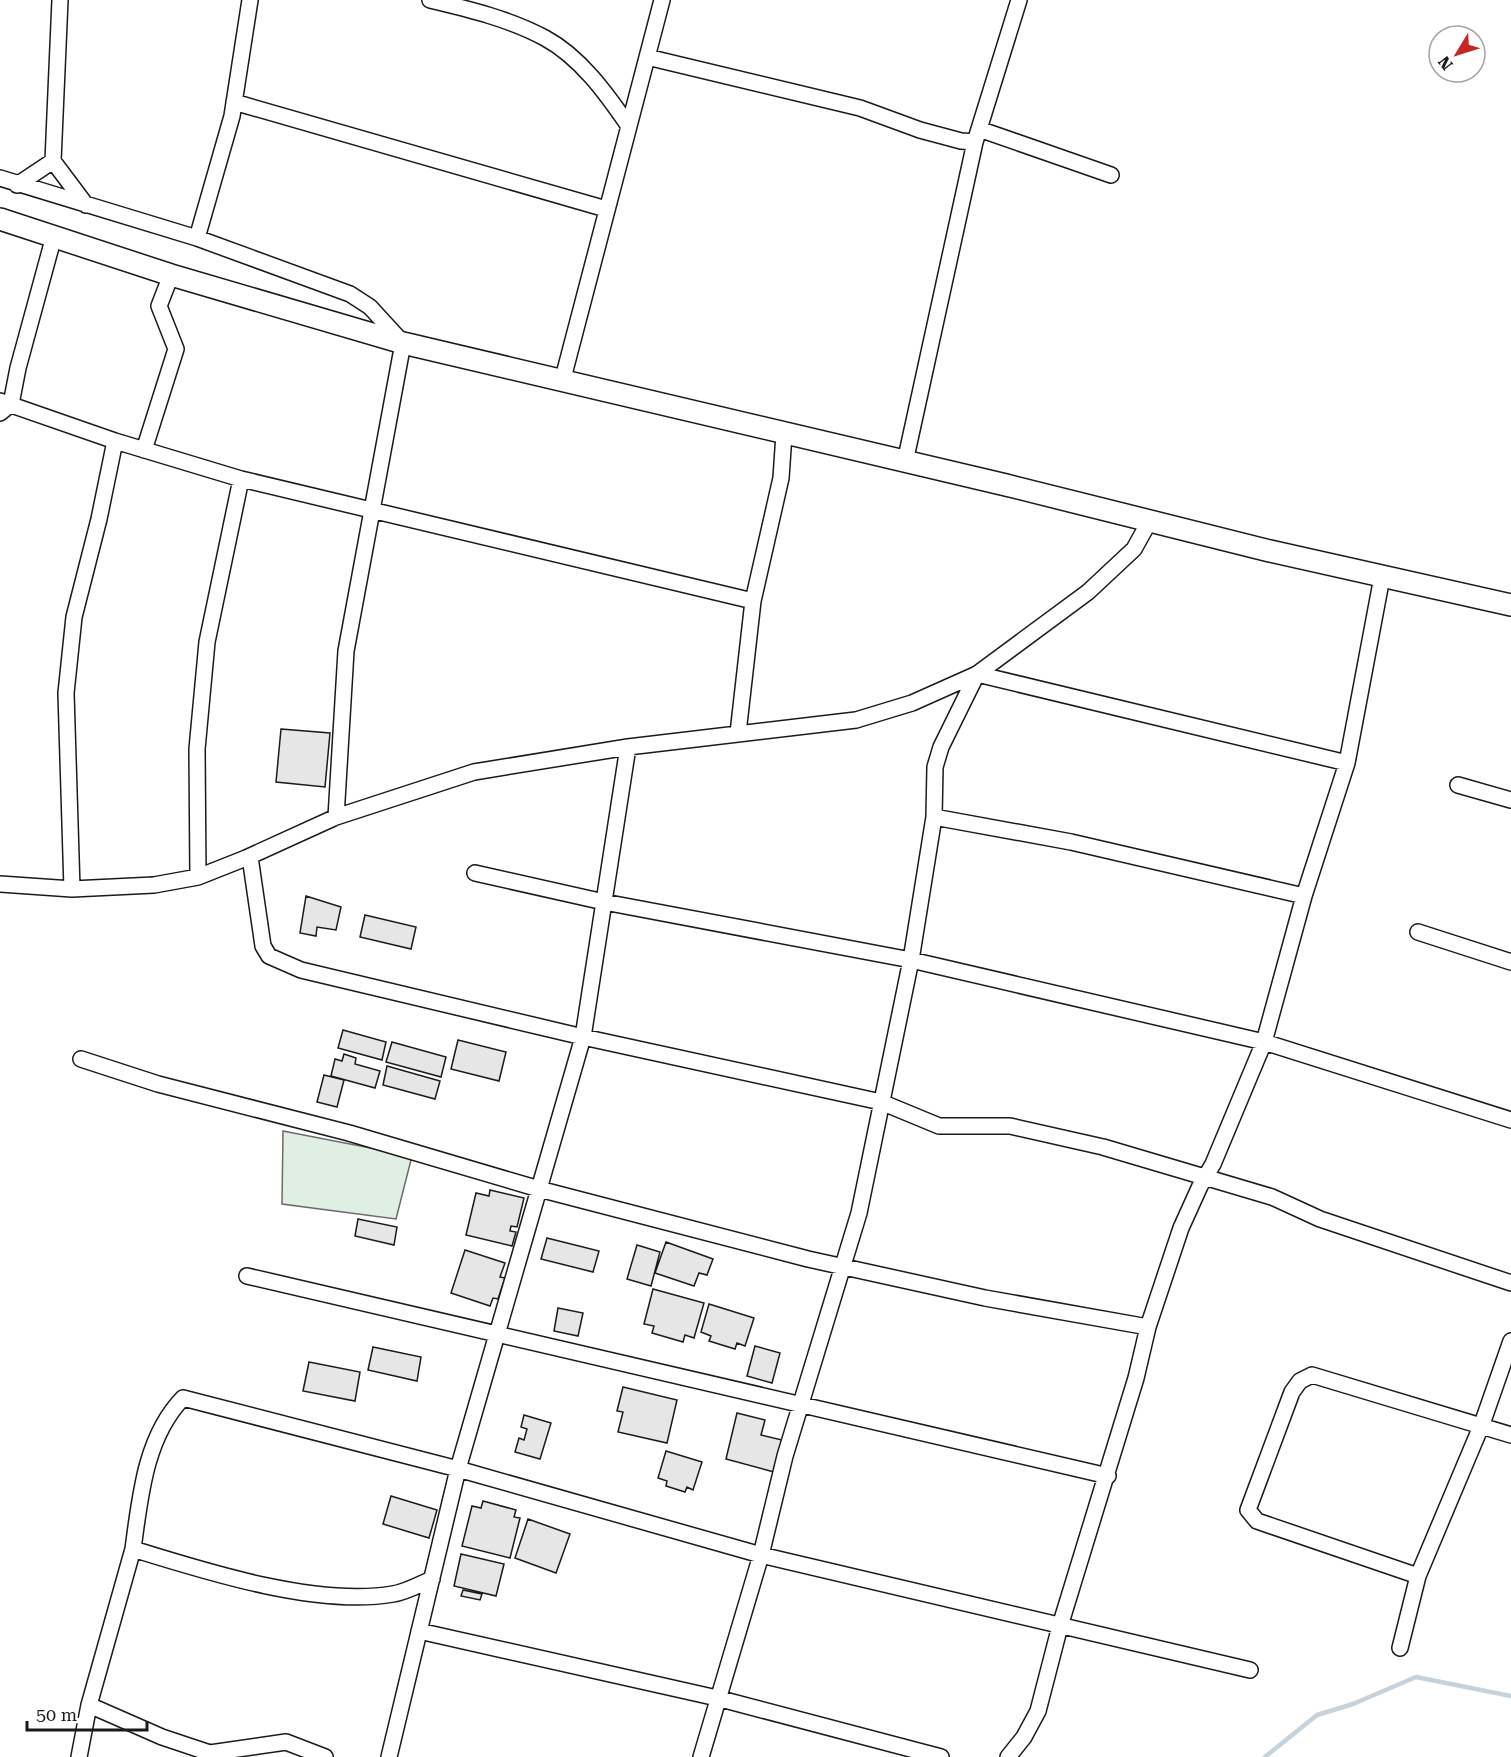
<svg xmlns="http://www.w3.org/2000/svg" width="1511" height="1757" font-family="'Roboto Serif',serif">
<rect width="100%" height="100%" fill="#fff"/>
<path fill="#e0efe3" stroke="#6a6a6a" stroke-width="1.5" d="M283 1131 412 1156 396 1219 282 1204Z"/>
<g fill="none" stroke-linecap="round" stroke-linejoin="round">
<path stroke="#c6d2dc" stroke-width="4.5" d="M1265 1757 1317 1715 1353 1704 1416 1677 1511 1696"/>
</g>
<path fill="#e6e6e6" stroke="#1a1a1a" stroke-width="1.5" d="M281 729 330 733 325 787 276 782Z
M306 896 341 907 336 930 317 927 316 936 300 933Z
M365 915 416 927 411 949 360 937Z
M343 1030 386 1042 382 1060 338 1048Z
M458 1040 506 1052 499 1081 451 1069Z
M392 1042 446 1057 441 1077 386 1062Z
M344 1054 356 1058 355 1064 380 1071 375 1088 331 1076 335 1059 342 1061Z
M387 1066 440 1081 435 1099 383 1085Z
M324 1075 344 1080 337 1107 317 1102Z
M490 1190 524 1198 517 1227 511 1226 510 1231 516 1232 512 1246 466 1235 476 1193 489 1196Z
M358 1219 397 1227 394 1245 355 1236Z
M547 1238 599 1251 593 1272 541 1259Z
M666 1242 713 1259 707 1275 699 1273 694 1286 655 1273Z
M637 1245 660 1252 651 1286 627 1279Z
M465 1250 505 1263 500 1277 505 1278 498 1299 493 1298 490 1306 451 1293Z
M653 1289 704 1303 694 1338 685 1335 683 1342 652 1333 654 1326 644 1324Z
M709 1304 754 1318 745 1346 737 1343 735 1349 709 1341 711 1336 701 1332Z
M558 1308 583 1313 578 1336 554 1331Z
M755 1346 780 1353 772 1383 747 1376Z
M373 1347 421 1357 417 1381 368 1370Z
M309 1362 360 1372 355 1401 303 1391Z
M623 1387 677 1400 667 1443 618 1432 623 1412 617 1411Z
M737 1413 765 1420 761 1435 782 1440 774 1472 726 1459Z
M524 1415 551 1423 540 1459 515 1452 519 1438 524 1440 527 1429 521 1427Z
M666 1451 702 1462 693 1490 687 1487 685 1492 666 1486 667 1481 658 1478Z
M391 1496 437 1510 429 1538 383 1524Z
M483 1501 516 1510 514 1517 520 1518 510 1558 462 1546 472 1506 481 1508Z
M528 1519 570 1534 556 1573 515 1558Z
M461 1554 504 1564 496 1596 454 1586Z
M463 1590 482 1594 480 1600 461 1596Z"/>
<g fill="none" stroke-linecap="round" stroke-linejoin="round">
<g stroke="#1a1a1a" stroke-width="18">
<path id="street" d="M60 0 53 161 86 205
M430 0C468 9 510 19 545 38 580 57 606 93 628 125
M647 57 860 108 920 130 961 141 975 142 1019 0
M234 102 606 209
M979 129 1111 175
M0 178 197 238 350 294 370 307 403 343 346 651 336 817
M17 185 53 161
M197 238 232 116 250 0
M562 382 662 0
M0 401 115 441 241 479 753 601
M0 413 11 404 18 368 54 236
M144 450 176 349 159 306 171 275
M905 462 975 142
M738 733 753 601 781 478 784 434
M1458 785 1511 800
M934 817 1071 842 1304 896
M250 857 263 946 269 956 301 970 583 1037 881 1102 939 1126H1010L1103 1147 1272 1197 1320 1219 1511 1283
M475 873 604 902 911 960 1264 1042 1511 1120
M198 877 197 749 207 642 241 479
M0 884 72 889 154 885 198 877 246 858 336 817 474 772 628 747 856 720 912 703 977 674 1088 592 1134 549 1149 522
M72 889 66 693 74 617 99 519 115 441
M1418 932 1511 962
M81 1059 158 1084 349 1133 539 1189 808 1259 985 1298 1148 1327
M247 1276 1108 1476
M133 1549C140 1498 145 1437 183 1398L458 1469 761 1555 1250 1670
M1418 1576 1257 1521 1248 1510 1292 1392 1300 1381 1312 1375 1511 1435
M419 1631 717 1698 941 1757
M1400 1648 1418 1576 1482 1424 1511 1341
M89 1705 162 1737 210 1753 286 1742 325 1757
M79 1757 89 1705 133 1549C207 1572 317 1607 393 1594 406 1592 420 1584 432 1579
M389 1757 458 1469 583 1037 628 747
M701 1757 761 1555 785 1456 859 1213 911 960 934 817 935 767 941 747 977 674 1347 763
M1008 1757 1024 1737 1038 1711 1060 1626 1136 1378 1148 1327 1181 1228 1200 1186 1213 1164 1264 1042 1304 896 1347 763 1382 577"/>
</g>
<g stroke="#1a1a1a" stroke-width="24">
<path id="secondary" d="M0 219 171 275 403 343 1006 485 1270 551 1511 605"/>
</g>
<use href="#street" stroke="#fff" stroke-width="15"/>
<use href="#secondary" stroke="#fff" stroke-width="21"/>
</g>
<g transform="translate(1457 54) rotate(232)"><circle r="28" fill="#ffffff" stroke="#a3a3a3" stroke-width="1.5"/>
<path d="M0-4.5L10 22L0 15L-10 22Z" fill="#c62828"/>
<text y="-9" font-size="16" font-weight="bold" text-anchor="middle" fill="#1a1a1a">N</text>
</g>
<path d="M27 1721v9h120v-9" fill="none" stroke="#1a1a1a" stroke-width="3"/>
<text x="36" y="1721" font-size="18" fill="#1a1a1a" stroke="#ffffff" stroke-width="4.5" paint-order="stroke">50 m</text>
</svg>
